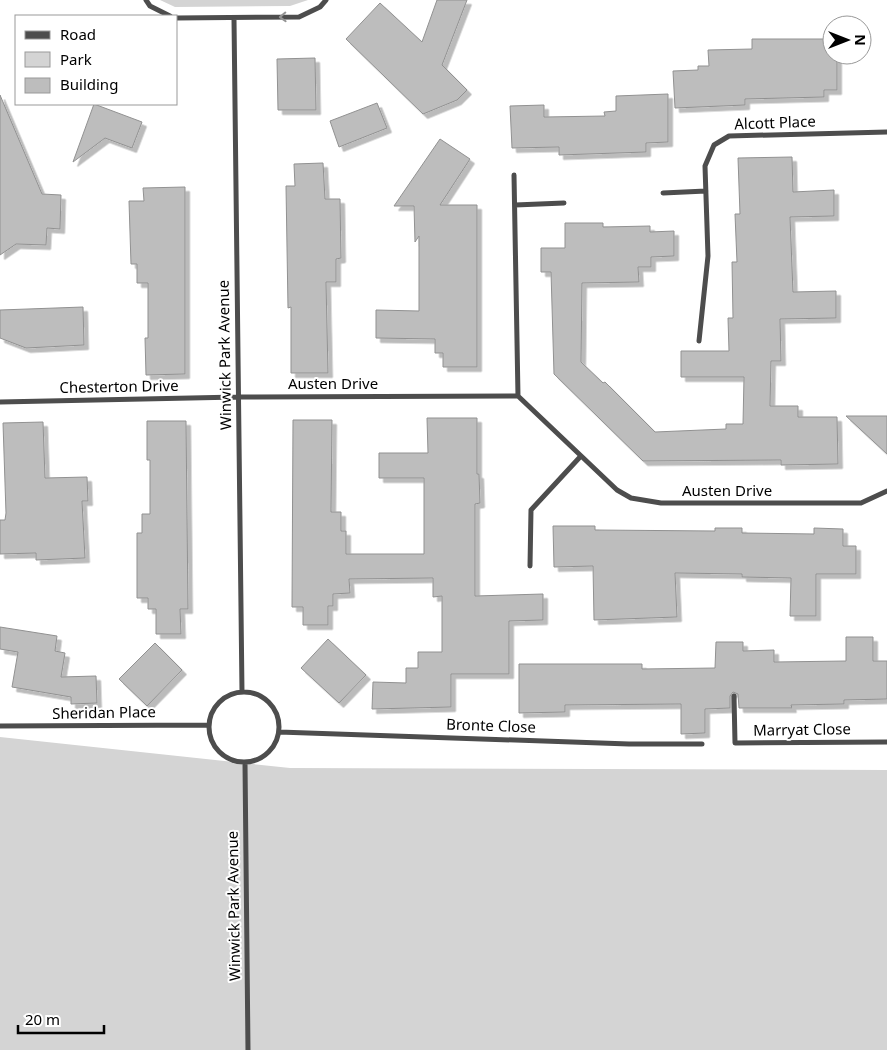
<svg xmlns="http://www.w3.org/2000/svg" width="887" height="1050" font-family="'Noto Sans',sans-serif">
<defs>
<filter id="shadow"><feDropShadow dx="4.5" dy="4.5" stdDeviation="0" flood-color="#0004"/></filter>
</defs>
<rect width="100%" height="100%" fill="#fff"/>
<path fill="#d4d4d4" d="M160 0H308L290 6 175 7Z
M0 737 290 768 887 770V1050H0Z"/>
<path fill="#bdbdbd" stroke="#919191" filter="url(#shadow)" d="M437 0H467L442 65 467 90 457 100 423 114 346 39 380 3 422 42Z
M752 39H832V55H837V90H824V97L745 99V105L675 108 673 71 698 70V66H709L708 50 752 49Z
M315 58 316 110H278L277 59Z
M668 94V142L646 143V152L559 155V147L512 148 510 106 544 105V117L605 116 604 112 616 111V96Z
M0 95 42 194 61 195 60 229 47 228 46 245 16 244 0 255Z
M377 103 387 128 339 147 330 121Z
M94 104 142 122 132 148 105 138 73 162Z
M440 139 470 159 440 205H477V367H443V353H435V339L376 338V310L419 311V236L415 242 414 206H394Z
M792 157 793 192 834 190V216L790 217 793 292 836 291V318L780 319 781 361H771L770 406H798V417H837L838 464 781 465V460L643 461 554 374 551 272H541V248H565V223H603V227L650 226V232L674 231V256L651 257V267H638L639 282 582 283 581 362 603 383 605 382 655 432 726 429V424H743L744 377H681V351H729L728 318H733L732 262H737L735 214H740L738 158Z
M323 163 325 199H340L341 258 336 259V282H326L328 373H291V307L288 308 286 186H295L294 164Z
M185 187V374L146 375 145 338H148V283H137V264H131L129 201H144L143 188Z
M83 307 84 345 26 348 0 338V310Z
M846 416H887V454Z
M427 418H477V474H479L480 503 475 504V596L543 594V620L509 621V674H451V707L372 709 373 682 406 683V668H418V652H442V596L433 597V578L349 579 350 593 333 594V606H328V625H303V607H292L293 420H332L331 512H341V531H346V554H424V478H379V453H428Z
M147 421H186L188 609H180L181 634H156V609H148V598H137V533H142V514H150V460H147Z
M43 422 45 478 87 477 88 501H82L85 558 36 560V553L0 554V520H5L6 513 3 423Z
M553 526H595V530L715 531V528H742V533L814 534V528L843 529V546H856V574H816V616H790L791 578 742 577V574L675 573 677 617 594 620 593 566 554 567Z
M0 627 57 636 55 651 65 653 61 677 96 676 97 703 71 704V697L12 687 18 652 0 649Z
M846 637H873V661H887V699L844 700V704L791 705 792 708H739L738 694 733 692 730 696V708L705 709V733L681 734V704L565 705V712L519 713V664H642V669L715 668 716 642H743V651L774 650V662L846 661Z
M328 639 366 675 339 703 301 668Z
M155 643 182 670 147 706 119 679Z"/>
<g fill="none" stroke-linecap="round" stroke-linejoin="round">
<path stroke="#4d4d4d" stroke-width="5" d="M146 0 150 6 170 16
M176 18 299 17 320 7 326 0
M234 19 242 692
M514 175 518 396
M663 193 706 191
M515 205 564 203
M699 341 708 256 705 166 714 145 729 136 887 132
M0 402 238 397 518 396 617 490 631 498 661 503H861L887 491
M530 566 531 510 580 457
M209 727a35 35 0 1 1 70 0a35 35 0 1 1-70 0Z
M734 696 735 743 887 742
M0 726 209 725
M279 732 629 744H702
M245 763 248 1050"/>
</g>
<defs><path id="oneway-chevron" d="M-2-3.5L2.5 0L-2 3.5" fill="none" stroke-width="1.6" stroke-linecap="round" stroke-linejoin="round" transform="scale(1.25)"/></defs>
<use stroke="#949494" href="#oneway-chevron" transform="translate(283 17) rotate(178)"/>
<g text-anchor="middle" stroke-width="4" stroke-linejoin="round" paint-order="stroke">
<g font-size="15" fill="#000" stroke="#fff">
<text transform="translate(775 123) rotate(-2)" y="5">Alcott Place</text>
<text transform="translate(225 355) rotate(-91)" y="5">Winwick Park Avenue</text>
<text x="333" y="389">Austen Drive</text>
<text transform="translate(119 387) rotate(-1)" y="5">Chesterton Drive</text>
<text x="727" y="496">Austen Drive</text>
<text transform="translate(104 713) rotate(-1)" y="5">Sheridan Place</text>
<text transform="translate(491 726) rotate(2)" y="5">Bronte Close</text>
<text transform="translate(802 730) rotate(-1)" y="5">Marryat Close</text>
<text transform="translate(234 906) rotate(-91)" y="5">Winwick Park Avenue</text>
</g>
</g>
<rect x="15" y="15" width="162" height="90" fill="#ffffff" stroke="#999999"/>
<rect x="25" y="31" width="25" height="8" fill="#4d4d4d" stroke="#999999"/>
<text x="60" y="40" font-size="15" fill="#000000">Road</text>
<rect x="25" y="52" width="25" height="15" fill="#d4d4d4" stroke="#999999"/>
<text x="60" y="65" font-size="15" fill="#000000">Park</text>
<rect x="25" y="78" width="25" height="15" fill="#bdbdbd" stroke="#999999"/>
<text x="60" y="90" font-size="15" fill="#000000">Building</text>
<g transform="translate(847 40) rotate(90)"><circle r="24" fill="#ffffff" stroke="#999999"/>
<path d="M0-4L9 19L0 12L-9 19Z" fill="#000000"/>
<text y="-8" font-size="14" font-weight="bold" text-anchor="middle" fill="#000000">N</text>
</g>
<path d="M18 1025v8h86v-8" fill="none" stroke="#000000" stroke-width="2.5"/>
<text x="25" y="1025" font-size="15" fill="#000000" stroke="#ffffff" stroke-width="4" paint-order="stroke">20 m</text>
</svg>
